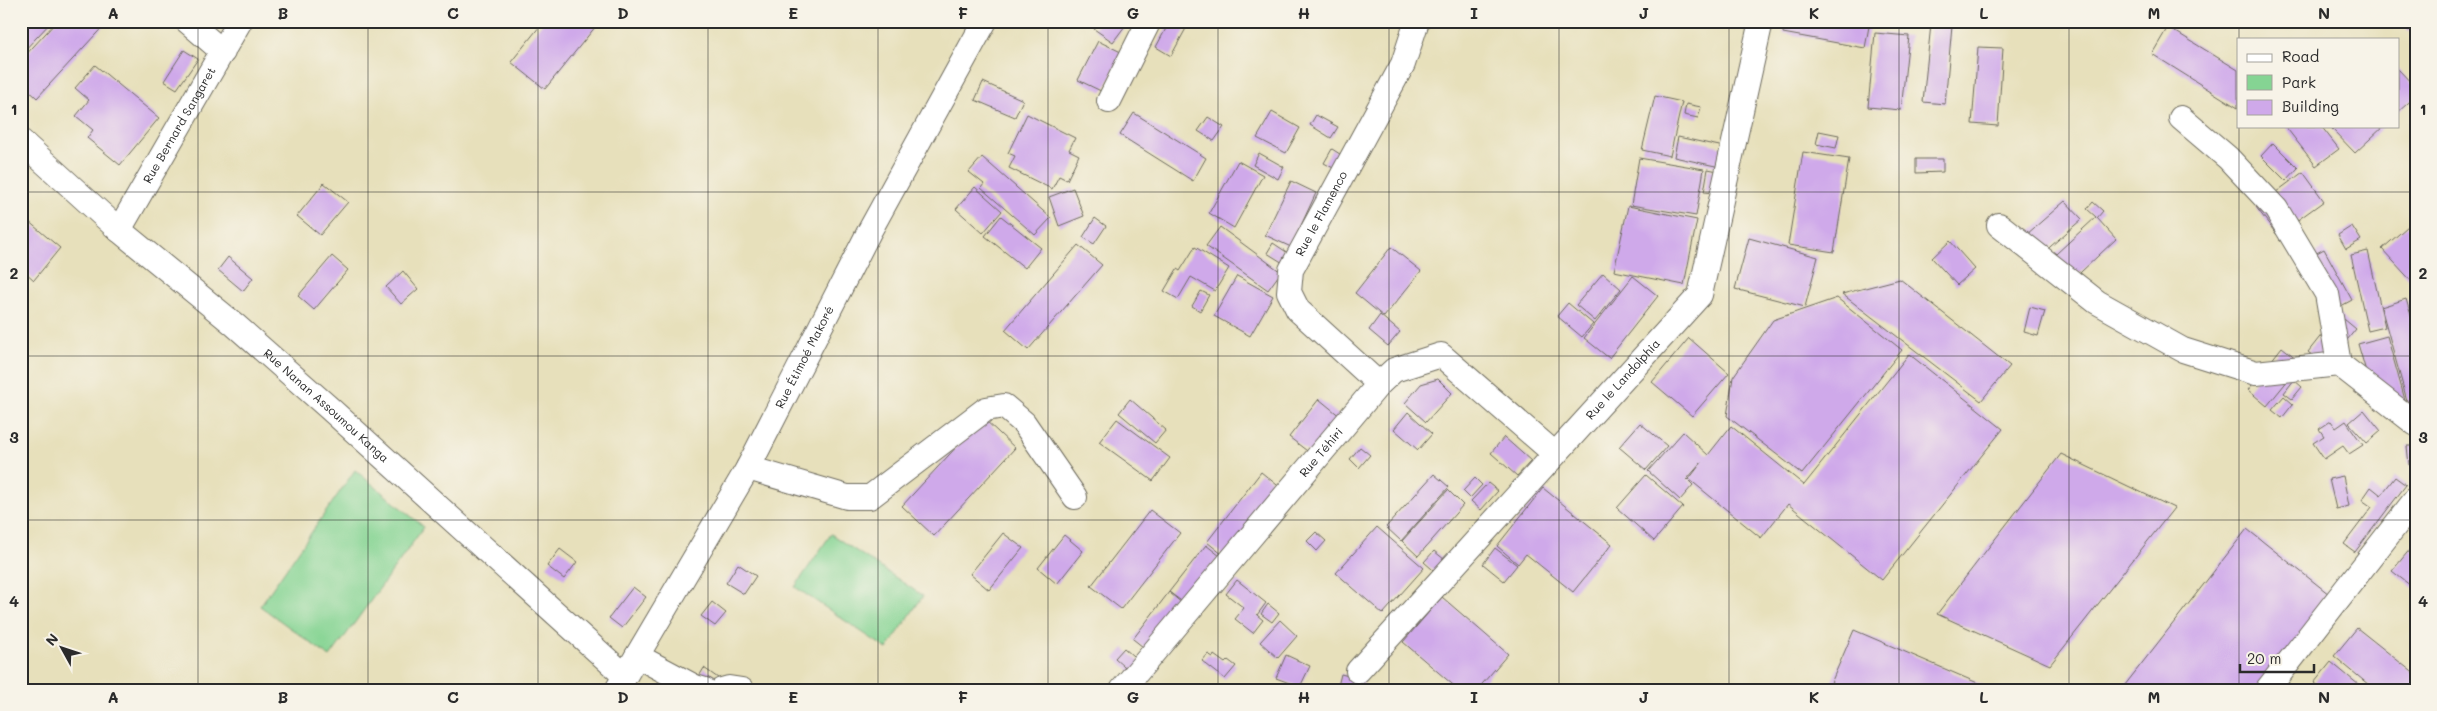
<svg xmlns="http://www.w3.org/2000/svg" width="2437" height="711" font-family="Mali,sans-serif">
<rect width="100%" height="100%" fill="#f7f3e8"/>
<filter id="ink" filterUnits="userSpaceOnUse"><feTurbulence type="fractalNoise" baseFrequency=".02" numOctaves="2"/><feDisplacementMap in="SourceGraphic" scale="10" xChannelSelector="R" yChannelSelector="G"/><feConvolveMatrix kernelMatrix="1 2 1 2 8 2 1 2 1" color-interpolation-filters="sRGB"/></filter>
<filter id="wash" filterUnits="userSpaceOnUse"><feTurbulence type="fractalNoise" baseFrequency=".0096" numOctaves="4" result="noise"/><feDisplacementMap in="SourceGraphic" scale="20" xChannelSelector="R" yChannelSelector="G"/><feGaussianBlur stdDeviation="1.12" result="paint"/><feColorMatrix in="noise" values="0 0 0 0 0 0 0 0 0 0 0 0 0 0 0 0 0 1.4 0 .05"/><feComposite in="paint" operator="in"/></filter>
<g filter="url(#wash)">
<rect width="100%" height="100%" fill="#e7e0bb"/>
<path fill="#85d493" stroke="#58805f" d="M355 470 424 527 330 657 260 606Z
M831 534 923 596 887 649 795 587Z"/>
<g id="blocks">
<path fill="#cfa9ea" d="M21 21H52L21 54Z
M57 21H108L37 98 21 83V60Z
M544 21H589L596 26 545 89 511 62Z
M1100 21H1118L1125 26 1113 42 1094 29Z
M1170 21H1190L1171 56 1156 47Z
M1785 21H1870L1865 48 1783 33Z
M2400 21H2416V24L2409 31Z
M1931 24 1952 25 1945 104 1923 102Z
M2168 27 2238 70V108L2152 54Z
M1875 33 1909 36 1901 110 1868 107Z
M1098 41 1123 53 1103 92 1078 80Z
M1978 47 2003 48 1998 126 1972 124Z
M184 50 198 59 177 89 164 81Z
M95 65 159 118 120 165 87 138 93 130 76 116 89 100 75 88Z
M2398 69 2416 88V96L2398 112Z
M983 82 1023 100 1015 117 975 100Z
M1655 96 1682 102 1670 156 1642 150Z
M1686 104 1701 107 1698 118 1684 115Z
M1272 112 1300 128 1286 153 1257 138Z
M1134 113 1206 158 1193 181 1120 135Z
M1027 114 1075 138 1069 150 1079 155 1067 180 1059 176 1052 189 1009 168 1015 156 1008 153Z
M1316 115 1338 127 1331 138 1310 125Z
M1208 117 1224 127 1214 141 1198 131Z
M2285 126H2321L2339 149 2316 166Z
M2335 126H2384L2355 153 2332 129Z
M1819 131 1839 135 1836 148 1816 144Z
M1678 137 1724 147 1720 167 1674 157Z
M2273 143 2298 168 2286 181 2261 156Z
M1332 149 1343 156 1335 169 1324 163Z
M1803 152 1849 159 1834 252 1788 245Z
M1259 153 1284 167 1278 179 1253 165Z
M982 157 1051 218 1035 235 981 188 984 184 969 172Z
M1639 158 1704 169 1696 216 1631 205Z
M1916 159H1943V172L1916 173Z
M1238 161 1263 175 1234 228 1209 213Z
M1708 169 1718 171 1714 193 1704 192Z
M2303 172 2324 201 2277 235 2256 207Z
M1291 181 1316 193 1291 247 1265 235Z
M324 183 348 202 320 235 297 216Z
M975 187 1002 211 983 233 956 209Z
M1073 188 1084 216 1059 226 1049 197Z
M2065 201 2082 219 2035 260 2019 241Z
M2093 202 2103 211 2097 218 2116 239 2064 288 2043 266 2096 217 2087 209Z
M1628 206 1697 220 1684 285 1614 271Z
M21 215 60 248 34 280 25 272 21 277Z
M1001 216 1041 248 1025 268 985 236Z
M1095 218 1106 226 1094 244 1083 237Z
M2416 219V286L2382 249Z
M2352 226 2361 240 2346 249 2338 235Z
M1220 227 1281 272 1268 290 1206 246Z
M1749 238 1818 257 1805 307 1735 289Z
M1950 241 1975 269 1957 285 1932 258Z
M1273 243 1294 257 1288 266 1267 253Z
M1078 245 1102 265 1028 350 1005 330Z
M1195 247 1229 268 1215 291 1191 277 1178 299 1164 291 1177 269 1180 271Z
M1391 247 1421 271 1384 317 1355 293Z
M2324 249 2352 300 2332 311 2304 260Z
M2368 251 2385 327 2368 331 2351 255Z
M332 256 348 270 314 310 298 296Z
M228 257 253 278 243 291 218 270Z
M403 271 418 289 401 304 386 287Z
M1603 273 1621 289 1595 321 1576 305Z
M1237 276 1273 296 1250 336 1214 316Z
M1633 276 1658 296 1609 358 1584 338Z
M1900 279 2010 366 1981 401 1842 294Z
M1201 291 1209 295 1200 311 1192 306Z
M1837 298 1902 350 1802 474 1727 416 1733 377 1773 320Z
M2406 299 2416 332V401L2408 404 2381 307Z
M1568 303 1593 324 1582 337 1557 316Z
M2030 307 2045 311 2038 336 2024 332Z
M2338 314 2356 329 2326 366 2308 352Z
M1380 315 1400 332 1388 346 1369 330Z
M2387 336 2405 400 2377 409 2358 344Z
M1689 338 1729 373 1692 416 1652 382Z
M2282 347 2302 363 2267 406 2248 390Z
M1909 354 2003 429 1882 580 1788 504 1761 538 1689 479 1702 462 1687 479 1693 485 1680 500 1648 471 1683 432 1708 455 1731 426 1804 485Z
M1438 379 1452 393 1426 422 1405 403 1421 384Z
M2294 380 2302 387 2292 399 2284 393Z
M2284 396 2293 404 2282 418 2272 410Z
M1130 399 1166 430 1155 443 1119 413Z
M1319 399 1341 417 1311 454 1289 437Z
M2364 410 2381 431 2367 443 2349 423Z
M1408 412 1432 434 1418 450 1394 429Z
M983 418 1015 448 934 536 902 506Z
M1117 419 1170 458 1153 481 1099 442Z
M2331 421 2336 428 2346 421 2363 445 2349 454 2343 446 2324 459 2313 443 2324 436 2319 429Z
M1640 423 1667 446 1646 470 1619 447Z
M1504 437 1531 461 1517 476 1491 453Z
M2407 446H2416V464L2409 465Z
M1360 447 1370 455 1359 468 1350 459Z
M2061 454 2174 508 2050 665 1937 614Z
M1261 472 1282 489 1228 559 1207 542Z
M1434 474 1449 487 1401 541 1386 527Z
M1646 475 1683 507 1654 541 1617 508Z
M2343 476 2349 506 2336 509 2329 479Z
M2395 477 2406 485 2355 552 2344 544 2372 507 2362 500 2371 487 2381 495Z
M1475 478 1482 485 1470 498 1463 491Z
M1488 483 1498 491 1481 510 1471 501Z
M1543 488 1612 544 1573 592 1526 554 1518 564 1497 546Z
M1448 490 1463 505 1418 556 1402 541Z
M1150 510 1180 533 1121 609 1091 586Z
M1377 527 1424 568 1383 614 1336 573Z
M2247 529 2334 598 2262 690H2121Z
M1316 532 1326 541 1317 551 1307 541Z
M1003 533 1023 548 989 590 970 574Z
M1064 535 1083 551 1057 584 1038 568Z
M2416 542V590L2392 571Z
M1206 545 1220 556 1184 603 1169 592Z
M1495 548 1517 565 1504 581 1483 564Z
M560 549 577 562 564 579 547 566Z
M1434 551 1450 564 1440 576 1424 562Z
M738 564 756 576 744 594 726 583Z
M1237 580 1266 603 1257 615 1263 620 1253 633 1235 619 1244 608 1226 594Z
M633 587 646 597 622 628 609 618Z
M1169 592 1184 605 1148 651 1133 639Z
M1442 597 1508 654 1477 690H1459L1403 642Z
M712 602 726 613 715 626 701 616Z
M1268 604 1279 613 1272 622 1261 614Z
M1280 620 1297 636 1278 658 1260 642Z
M2357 628 2416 675V690H2375L2334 656Z
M1854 630 1994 690H1828Z
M1124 648 1141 663 1132 673 1115 658Z
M1208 654 1213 657 1214 655 1225 663 1228 660 1236 666 1225 679 1202 661Z
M1286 655 1310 666 1300 687 1276 678Z
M2331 662 2365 690H2322L2314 683Z
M704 668 718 678 711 687 698 678Z
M1341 674 1364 680 1361 690H1337Z"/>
</g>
</g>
<g filter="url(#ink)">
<use href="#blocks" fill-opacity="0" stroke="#6d6a5d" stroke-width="1"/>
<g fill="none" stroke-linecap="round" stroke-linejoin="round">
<g stroke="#6d6a5d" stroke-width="26">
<g id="street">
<path d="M187 21 223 52"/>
<path d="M1109 101 1149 21"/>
<path d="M2181 118 2228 158 2276 209 2327 294 2339 364 2416 424"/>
<path id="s1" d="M21 141 119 230 235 325 329 408 625 676"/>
<path d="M1999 225 2097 302 2183 350 2256 373 2339 364"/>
<path id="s2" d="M119 230 240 21"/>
<path id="s3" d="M1379 384 1298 310 1289 292 1291 270 1403 64 1417 21"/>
<path d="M748 468 847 497H870L986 409 1004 406 1024 423 1075 497"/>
<path d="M637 656 695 687 705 690"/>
<path id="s4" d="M1358 671 1700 295 1761 21"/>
<path id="s5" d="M618 688 748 468 869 232 985 21"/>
<path d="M722 690 729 688 742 690"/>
<path id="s6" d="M1122 690 1379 384 1394 370 1441 355 1555 454"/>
<path d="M2267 690 2416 499"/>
</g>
</g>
<use href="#street" stroke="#fff" stroke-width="24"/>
</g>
</g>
<path fill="none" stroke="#2b2b2b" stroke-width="1" stroke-opacity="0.55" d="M198 21V690M368 21V690M538 21V690M708 21V690M878 21V690M1048 21V690M1218 21V690M1389 21V690M1559 21V690M1729 21V690M1899 21V690M2069 21V690M2239 21V39M2239 126V690M21 192H2416M21 356H2416M21 520H2416"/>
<g text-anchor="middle" stroke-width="4.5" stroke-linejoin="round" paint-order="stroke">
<g font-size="12" fill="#2b2b2b" stroke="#f7f3e8">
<text dy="4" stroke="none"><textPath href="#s2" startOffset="121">Rue Bernard Sangaret</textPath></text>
<text dy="4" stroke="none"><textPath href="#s3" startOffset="216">Rue le Flamenco</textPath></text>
<text dy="4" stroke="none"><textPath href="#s5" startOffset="380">Rue Étimoé Makoré</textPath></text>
<text dy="4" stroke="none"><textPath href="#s4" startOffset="394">Rue le Landolphia</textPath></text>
<text dy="4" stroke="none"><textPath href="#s1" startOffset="404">Rue Nanan Assoumou Kanga</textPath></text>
<text dy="4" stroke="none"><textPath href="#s6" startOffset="310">Rue Téhiri</textPath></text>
</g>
</g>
<rect width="2437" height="711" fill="none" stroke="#f7f3e8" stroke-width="55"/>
<rect x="2237" y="38" width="162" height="90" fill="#f7f3e8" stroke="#a5a39c"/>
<rect x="2247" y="54" width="25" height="8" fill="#ffffff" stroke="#a5a39c"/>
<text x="2282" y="62" font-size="15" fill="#2b2b2b">Road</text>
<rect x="2247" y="75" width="25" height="15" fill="#85d493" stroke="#a5a39c"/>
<text x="2282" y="88" font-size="15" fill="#2b2b2b">Park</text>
<rect x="2247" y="100" width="25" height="15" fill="#cfa9ea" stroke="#a5a39c"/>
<text x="2282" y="112" font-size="15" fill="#2b2b2b">Building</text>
<g transform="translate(62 648) rotate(310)" stroke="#f7f3e8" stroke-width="4" paint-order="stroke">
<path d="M0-4L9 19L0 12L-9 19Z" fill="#2b2b2b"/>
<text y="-8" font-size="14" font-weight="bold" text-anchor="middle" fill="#2b2b2b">N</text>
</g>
<path d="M2240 664v8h74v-8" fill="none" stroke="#2b2b2b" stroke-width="2.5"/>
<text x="2247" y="664" font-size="15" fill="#2b2b2b" stroke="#f7f3e8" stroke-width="4" paint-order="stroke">20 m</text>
<rect x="28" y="28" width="2382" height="656" fill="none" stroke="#2b2b2b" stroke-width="2"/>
<g font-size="16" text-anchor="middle" font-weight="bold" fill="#2b2b2b">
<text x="113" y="19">A</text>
<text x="283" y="19">B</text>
<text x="453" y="19">C</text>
<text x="623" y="19">D</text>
<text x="793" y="19">E</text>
<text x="963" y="19">F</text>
<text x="1133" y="19">G</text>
<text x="1304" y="19">H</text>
<text x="1474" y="19">I</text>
<text x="1644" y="19">J</text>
<text x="1814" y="19">K</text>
<text x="1984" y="19">L</text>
<text x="2154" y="19">M</text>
<text x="2324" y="19">N</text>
<text x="14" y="115">1</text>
<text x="2423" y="115">1</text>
<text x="14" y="279">2</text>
<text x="2423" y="279">2</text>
<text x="14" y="443">3</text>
<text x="2423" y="443">3</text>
<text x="14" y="607">4</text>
<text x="2423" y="607">4</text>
<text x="113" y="703">A</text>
<text x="283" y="703">B</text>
<text x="453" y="703">C</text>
<text x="623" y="703">D</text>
<text x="793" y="703">E</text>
<text x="963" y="703">F</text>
<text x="1133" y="703">G</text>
<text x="1304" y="703">H</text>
<text x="1474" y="703">I</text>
<text x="1644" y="703">J</text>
<text x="1814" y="703">K</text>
<text x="1984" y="703">L</text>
<text x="2154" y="703">M</text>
<text x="2324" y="703">N</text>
</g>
</svg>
